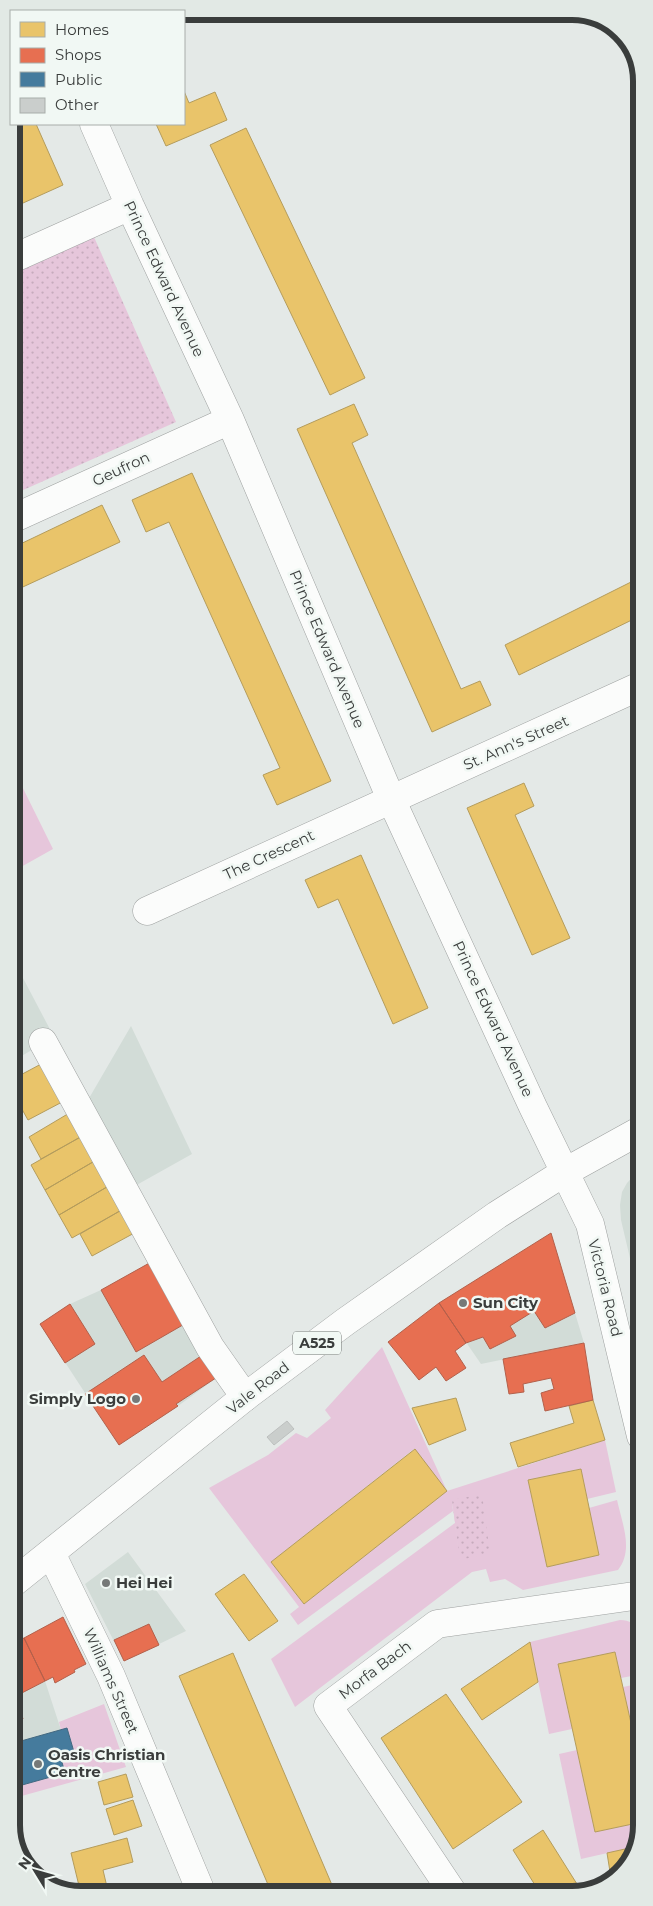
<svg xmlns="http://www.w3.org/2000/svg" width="653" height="1906" font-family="Montserrat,sans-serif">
<defs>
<pattern id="park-dots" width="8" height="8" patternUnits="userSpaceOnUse" patternTransform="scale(1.25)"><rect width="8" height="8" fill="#e6c6db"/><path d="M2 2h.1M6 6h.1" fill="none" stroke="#c6abbd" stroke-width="1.8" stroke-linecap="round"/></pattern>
</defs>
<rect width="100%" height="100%" fill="#e4e9e7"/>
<path fill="#d2dcd7" d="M13 959 54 1037 13 1061Z
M131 1026 192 1154 133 1187 88 1100Z
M641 1168V1305L621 1220 620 1205 622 1192 627 1183Z
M551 1233 584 1343 481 1364 439 1303Z
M153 1261 222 1374 178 1406 119 1445 40 1324 70 1304 101 1290Z
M128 1552 186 1631 124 1661 85 1584Z
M24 1638 45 1681 61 1730 14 1743 13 1643Z"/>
<path fill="#e6c6db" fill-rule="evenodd" d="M12 766 53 849 12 872Z
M382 1347 447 1491 605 1440 616 1492 587 1499 580 1469 528 1480 547 1567 599 1555 589 1508 617 1500C622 1523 634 1550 618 1570L523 1590 505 1579 490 1582 486 1569 472 1572 295 1707 271 1659 455 1523 460 1560 452 1500 453 1511 298 1625 290 1614 299 1607 209 1488 268 1455 296 1433 307 1438 331 1418 325 1410ZM414 1449 447 1491 304 1604 271 1562Z
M620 1620C650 1621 642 1652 642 1674L621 1678 615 1652 558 1664 572 1729 549 1734 530 1642Z
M642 1683V1761H640L623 1687Z
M104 1704 126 1767 18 1797 15 1787 65 1773 60 1755 61 1730 59 1722Z
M577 1750 595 1832 642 1822 634 1847 581 1859 559 1754Z"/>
<path fill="url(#park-dots)" d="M94 237 176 422 12 495V273Z
M482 1494 490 1553 460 1560 452 1500Z"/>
<path fill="#e9c46a" stroke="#b49c5c" d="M184 91 189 103 215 92 227 120 166 146 156 124H184Z
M11 124H36L63 185 12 208V170H13L12 165Z
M246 128 365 378 330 395 210 145Z
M354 404 368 435 352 443 461 689 480 681 491 705 432 732 297 429Z
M192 473 331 781 277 805 263 775 280 768 169 522 146 532 132 500Z
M102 505 120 542 12 592V548Z
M633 581 640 596V616L519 675 505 645Z
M524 783 534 806 515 815 570 938 532 955 467 808Z
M361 855 428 1008 393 1024 338 899 318 908 305 880Z
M43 1063 64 1101 28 1120 13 1093V1079Z
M71 1112 84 1135 41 1159 29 1137Z
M84 1135 98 1159 45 1190 31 1165Z
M98 1159 112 1184 59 1215 45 1190Z
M112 1184 125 1208 72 1238 59 1215Z
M125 1208 138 1231 92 1256 80 1234Z
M456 1398 466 1430 429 1445 412 1408Z
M593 1400 605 1440 518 1467 510 1443 574 1423 569 1406Z
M415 1449 447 1491 304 1604 271 1562Z
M581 1469 599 1555 547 1567 528 1480Z
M244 1574 278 1621 249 1641 215 1594Z
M530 1642 538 1682 482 1720 461 1689Z
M615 1652 642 1772V1822L595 1832 558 1664Z
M233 1653 335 1892 272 1894 179 1676Z
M446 1694 522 1802 453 1849 381 1738Z
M126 1774 133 1797 104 1805 98 1782Z
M133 1800 142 1826 114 1835 106 1809Z
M543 1830 582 1892 540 1893 513 1850Z
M127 1838 133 1862 103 1870 107 1887 81 1894 71 1853Z
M634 1847 627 1868 611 1878 607 1853Z"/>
<path fill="#e76f51" stroke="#b3604b" d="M551 1233 575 1313 545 1328 534 1311 510 1326 516 1336 490 1349 483 1337 466 1343 439 1303Z
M153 1261 188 1322 136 1352 101 1290Z
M439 1303 466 1343 455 1351 466 1368 446 1381 436 1367 419 1380 388 1342Z
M70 1304 95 1344 65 1363 40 1324Z
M584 1343 593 1400 545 1411 541 1393 554 1389 551 1378 523 1384 524 1392 509 1394 503 1359Z
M207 1352 222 1374 176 1404 178 1406 119 1445 85 1394 144 1355 162 1382Z
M63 1617 86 1664 74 1670 75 1672 55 1683 53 1677 45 1681 24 1638Z
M149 1624 159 1645 124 1661 114 1640Z
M24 1638 45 1681 16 1696 23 1719 14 1721 13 1643Z"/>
<path fill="#457b9d" stroke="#426880" d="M67 1728 74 1752 60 1755 65 1773 15 1787 18 1797 14 1798V1743Z"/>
<path fill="#cacecc" stroke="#bdc0bf" d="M287 1421 294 1429 274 1445 267 1437Z"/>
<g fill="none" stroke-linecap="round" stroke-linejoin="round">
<g stroke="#9ea1a0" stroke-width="29">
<path id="minor" d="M94 124 130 206 230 420 391 799 533 1107 590 1224 641 1436
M12 259 130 206
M12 519 230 420
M147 911 640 686
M43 1042 210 1347 245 1397
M51 1553 111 1676 202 1894
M453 1893 328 1706 437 1624 641 1595"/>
</g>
<g stroke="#9ea1a0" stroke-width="29">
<path id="primary" d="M13 1583 245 1397 345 1322 497 1215 565 1172 641 1130"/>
</g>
<use href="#minor" stroke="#fbfcfb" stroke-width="28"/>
<use href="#primary" stroke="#fbfcfb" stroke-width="28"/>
</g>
<g fill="#767978" stroke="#f1f8f4" stroke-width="2">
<circle cx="463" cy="1303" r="5"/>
<circle cx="136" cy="1399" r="5"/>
<circle cx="106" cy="1583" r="5"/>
<circle cx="38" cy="1764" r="5"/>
</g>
<g text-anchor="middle" stroke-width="5" stroke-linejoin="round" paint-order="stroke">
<rect fill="#f1f8f4" stroke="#717573" stroke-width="1" x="293" y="1331.5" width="48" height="23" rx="4"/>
<g font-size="14" font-weight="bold" fill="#3a3d3c">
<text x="317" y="1348">A525</text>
</g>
<g font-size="15" fill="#3a3d3c" stroke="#f1f8f4">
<text transform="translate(164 279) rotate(65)" y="5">Prince Edward Avenue</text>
<text transform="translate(121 469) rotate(-25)" y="5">Geufron</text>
<text transform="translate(327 649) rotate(67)" y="5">Prince Edward Avenue</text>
<text transform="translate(516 743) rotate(-24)" y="5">St. Ann's Street</text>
<text transform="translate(269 855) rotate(-25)" y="5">The Crescent</text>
<text transform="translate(493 1019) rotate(65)" y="5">Prince Edward Avenue</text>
<text transform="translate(605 1288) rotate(76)" y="5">Victoria Road</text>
<text transform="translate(258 1388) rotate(-38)" y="5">Vale Road</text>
<text transform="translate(375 1670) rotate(-37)" y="5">Morfa Bach</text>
<text transform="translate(111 1681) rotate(66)" y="5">Williams Street</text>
</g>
<g font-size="15" font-weight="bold" fill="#3a3d3c" stroke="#f1f8f4" text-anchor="start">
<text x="473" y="1308">Sun City</text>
<text x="126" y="1404" text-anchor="end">Simply Logo</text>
<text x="116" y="1588">Hei Hei</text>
<text x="48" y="1760">Oasis Christian<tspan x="48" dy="17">Centre</tspan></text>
</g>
</g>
<path d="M0 0H653V1906H0ZM81 20H572A61 61 0 0 1 633 81V1825A61 61 0 0 1 572 1886H81A61 61 0 0 1 20 1825V81A61 61 0 0 1 81 20Z" fill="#e2e9e5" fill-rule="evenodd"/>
<path fill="none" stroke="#3a3d3c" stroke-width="6" d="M81 20H572A61 61 0 0 1 633 81V1825A61 61 0 0 1 572 1886H81A61 61 0 0 1 20 1825V81A61 61 0 0 1 81 20Z"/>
<rect x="10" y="10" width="175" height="115" fill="#f1f8f4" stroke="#a8adaa"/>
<rect x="20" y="22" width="25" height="15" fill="#e9c46a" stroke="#a8adaa"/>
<text x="55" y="35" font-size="15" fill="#3a3d3c">Homes</text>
<rect x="20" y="48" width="25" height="15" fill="#e76f51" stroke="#a8adaa"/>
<text x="55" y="60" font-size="15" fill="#3a3d3c">Shops</text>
<rect x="20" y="72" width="25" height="15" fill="#457b9d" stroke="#a8adaa"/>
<text x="55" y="85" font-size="15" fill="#3a3d3c">Public</text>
<rect x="20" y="98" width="25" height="15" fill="#cacecc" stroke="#a8adaa"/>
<text x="55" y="110" font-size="15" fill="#3a3d3c">Other</text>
<g transform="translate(35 1871) rotate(307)" stroke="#f1f8f4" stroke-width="4" paint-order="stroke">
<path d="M0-4L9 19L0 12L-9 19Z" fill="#3a3d3c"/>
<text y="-8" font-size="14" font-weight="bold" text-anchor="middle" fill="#3a3d3c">N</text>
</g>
</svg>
